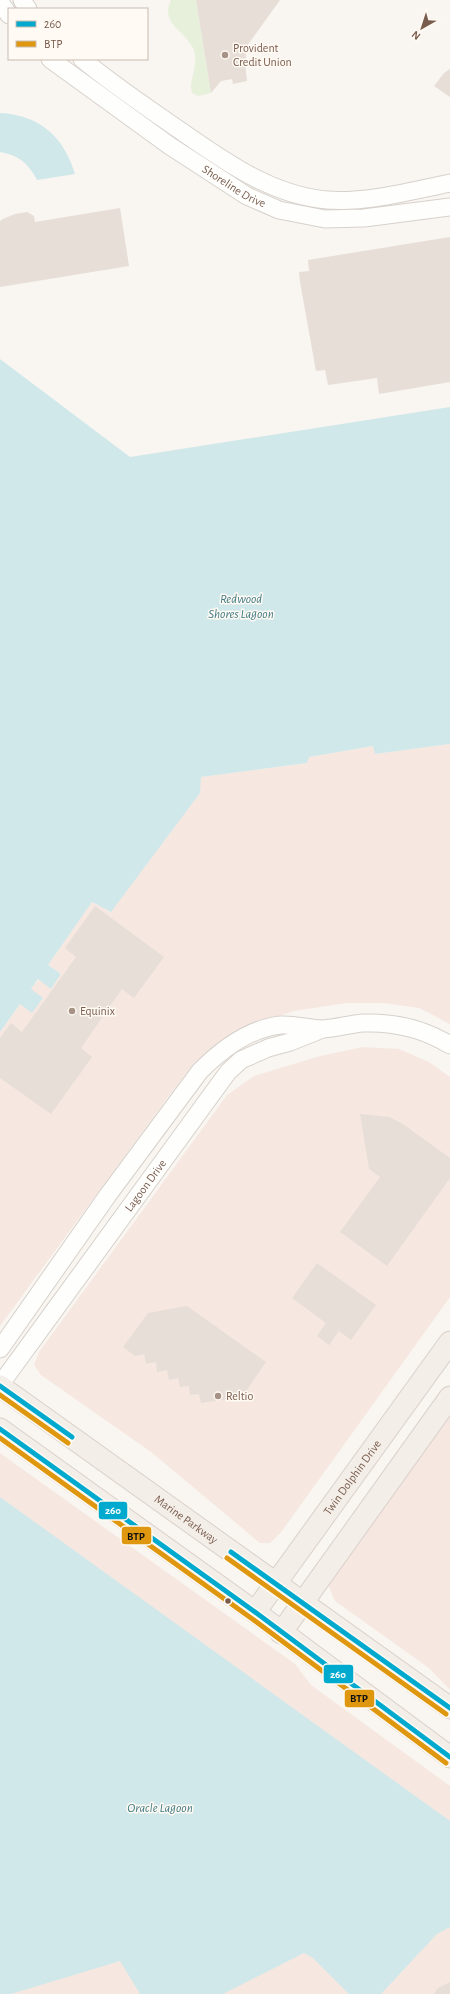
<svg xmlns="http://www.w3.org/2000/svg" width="450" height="1994" font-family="'Alegreya Sans',sans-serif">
<rect width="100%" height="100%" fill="#f9f5f0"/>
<path fill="#f6e8e1" d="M450 744V1024L419 1008 384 1003H347L294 1011 241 1028 218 1043 194 1063 168 1097 0 1326V1032L20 1004 32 1012 31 989 39 979 51 988 61 974 48 965 92 902 111 912 201 777 307 763 308 757 374 746 375 754Z
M363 1047 399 1049 429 1062 450 1077V1297L282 1531 270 1543H260L151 1452 41 1375 34 1365 39 1352 227 1095 254 1076 320 1056Z
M450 1413V1690L429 1668 335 1601 328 1585 332 1569 441 1428Z
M0 1453 295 1664 311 1685 450 1786V1994H0Z"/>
<path fill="#e7f0db" d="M171 0H196L211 93 198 96 192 93C188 80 199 68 194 50 187 32 159 23 171 0Z"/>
<path fill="#d0e8ea" d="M0 113C40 115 64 137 75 174L37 180C29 164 19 155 0 152Z
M0 359 130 457 450 407V744L375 754 373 746 309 757 307 763 201 777 200 793 111 912 92 902 48 965 61 974 51 989 38 979 31 989 43 998 32 1013 20 1004 0 1032Z
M0 1497 450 1821V1927L437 1934 381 1994H349L313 1958 304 1953 223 1994H140L120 1961 11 1994H0Z"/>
<path fill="#e6ded7" d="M196 0H280L247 46 245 64 247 81 233 84 232 79 221 81 211 93Z
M450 69V97L434 86 444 73Z
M120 208 129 266 0 287V221L3 219 15 214 27 212 34 216 35 222Z
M450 237V382L379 394 377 378 328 385 325 370 316 371 300 282 299 272 309 271 308 260Z
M95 906 164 957 134 998 122 989 81 1048 92 1057 51 1114 0 1078V1038L11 1023 22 1032 76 957 65 948Z
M360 1114 389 1117 403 1124 450 1158V1178L387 1266 340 1232 380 1177 369 1169Z
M317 1263 376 1305 351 1340 339 1331 329 1345 317 1336 326 1323 292 1298Z
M187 1306 266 1362 242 1397 201 1403 199 1394 190 1395 189 1386 180 1387 178 1378 169 1380 167 1370 157 1372 156 1362 146 1364 144 1354 135 1356 123 1347 148 1313Z
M450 1982V1994H434L438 1988Z"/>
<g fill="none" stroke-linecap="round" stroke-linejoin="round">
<g stroke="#d7d1cb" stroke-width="19">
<g id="minor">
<path d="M22 0 28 9"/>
<path d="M0 2 9 15"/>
<path id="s1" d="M50 59 170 146 247 196 279 210 325 219 364 218 450 207"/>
<path d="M82 59C112 84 145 106 178 129 223 160 270 195 327 200 368 203 410 191 450 183"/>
<path d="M0 1349 108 1195 200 1071C221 1050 250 1028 281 1025 295 1024 309 1029 323 1029 337 1028 350 1024 363 1023 393 1022 424 1029 450 1045"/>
<path id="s2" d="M0 1385 228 1072 241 1060 268 1048 290 1042 320 1030"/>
</g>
</g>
<g stroke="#dad1cc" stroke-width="23">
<g id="major">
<path id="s3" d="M0 1386 450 1708"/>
<path d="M0 1429 255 1612 450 1757"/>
<path id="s4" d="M255 1612 450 1342"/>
<path d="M281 1633 450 1397"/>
</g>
</g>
<use href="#minor" stroke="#fefefd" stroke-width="17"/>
<use href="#major" stroke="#f3eee8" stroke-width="21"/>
<g stroke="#fffaf3" stroke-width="8">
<path id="bus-1" d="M0 1386 72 1437
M0 1429 255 1612 450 1757
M231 1552 450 1708"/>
</g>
<g stroke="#fffaf3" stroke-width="8">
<path id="bus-2" d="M0 1395 68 1443
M0 1438 251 1618 446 1763
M227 1558 446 1714"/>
</g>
<use href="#bus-1" stroke="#00a9ce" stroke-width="5"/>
<use href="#bus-2" stroke="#de970f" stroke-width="5"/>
</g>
<g fill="#a69286" stroke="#fffaf3" stroke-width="1.5">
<circle cx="225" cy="55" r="4"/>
<circle cx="72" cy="1011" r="4"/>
<circle cx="218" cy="1396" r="4"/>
</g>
<circle fill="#7a5c4d" stroke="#fffaf3" stroke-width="1.5" cx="228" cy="1601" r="3.5"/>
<g text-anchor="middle" stroke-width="3" stroke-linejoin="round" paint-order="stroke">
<g font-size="12" fill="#7a5c4d" stroke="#fffaf3" text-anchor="start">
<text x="233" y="52">Provident<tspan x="233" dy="14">Credit Union</tspan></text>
<text x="80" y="1015">Equinix</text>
<text x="226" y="1400">Reltio</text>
</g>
<g font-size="12" fill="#7a5c4d" stroke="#fffaf3">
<text dy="4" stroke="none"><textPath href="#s1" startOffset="224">Shoreline Drive</textPath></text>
<text dy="4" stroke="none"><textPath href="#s2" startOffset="247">Lagoon Drive</textPath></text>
<text dy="4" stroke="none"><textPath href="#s4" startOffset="166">Twin Dolphin Drive</textPath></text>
<text dy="4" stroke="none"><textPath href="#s3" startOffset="229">Marine Parkway</textPath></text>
</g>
<g font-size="13" font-style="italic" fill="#437c86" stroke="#fffaf3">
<text x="241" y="603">Redwood<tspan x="241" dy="15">Shores Lagoon</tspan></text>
<text x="160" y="1812">Oracle Lagoon</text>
</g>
</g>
<g stroke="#fffaf3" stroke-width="1.5">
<rect x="98" y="1501" width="30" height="19" rx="4" fill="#00a9ce"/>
<rect x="121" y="1526" width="31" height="19" rx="4" fill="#de970f"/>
<rect x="323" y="1664" width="31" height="20" rx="4" fill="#00a9ce"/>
<rect x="344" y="1689" width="31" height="19" rx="4" fill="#de970f"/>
</g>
<g font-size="11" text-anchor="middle" font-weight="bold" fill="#fff">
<text x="113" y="1514">260</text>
<text x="338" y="1678">260</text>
</g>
<g font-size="11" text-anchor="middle" font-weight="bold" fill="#111">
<text x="136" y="1540">BTP</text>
<text x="359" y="1702">BTP</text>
</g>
<rect x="8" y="8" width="140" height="52" fill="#fffaf3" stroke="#cabbb1"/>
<rect x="16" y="21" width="20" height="6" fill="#00a9ce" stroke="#cabbb1"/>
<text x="44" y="28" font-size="12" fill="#7a5c4d">260</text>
<rect x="16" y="41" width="20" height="6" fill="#de970f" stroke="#cabbb1"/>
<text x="44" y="48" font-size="12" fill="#7a5c4d">BTP</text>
<g transform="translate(422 28) rotate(219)" stroke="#fffaf3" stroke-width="3" paint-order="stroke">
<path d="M0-3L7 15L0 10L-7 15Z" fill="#7a5c4d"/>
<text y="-6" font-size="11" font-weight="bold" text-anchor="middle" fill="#7a5c4d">N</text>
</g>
</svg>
